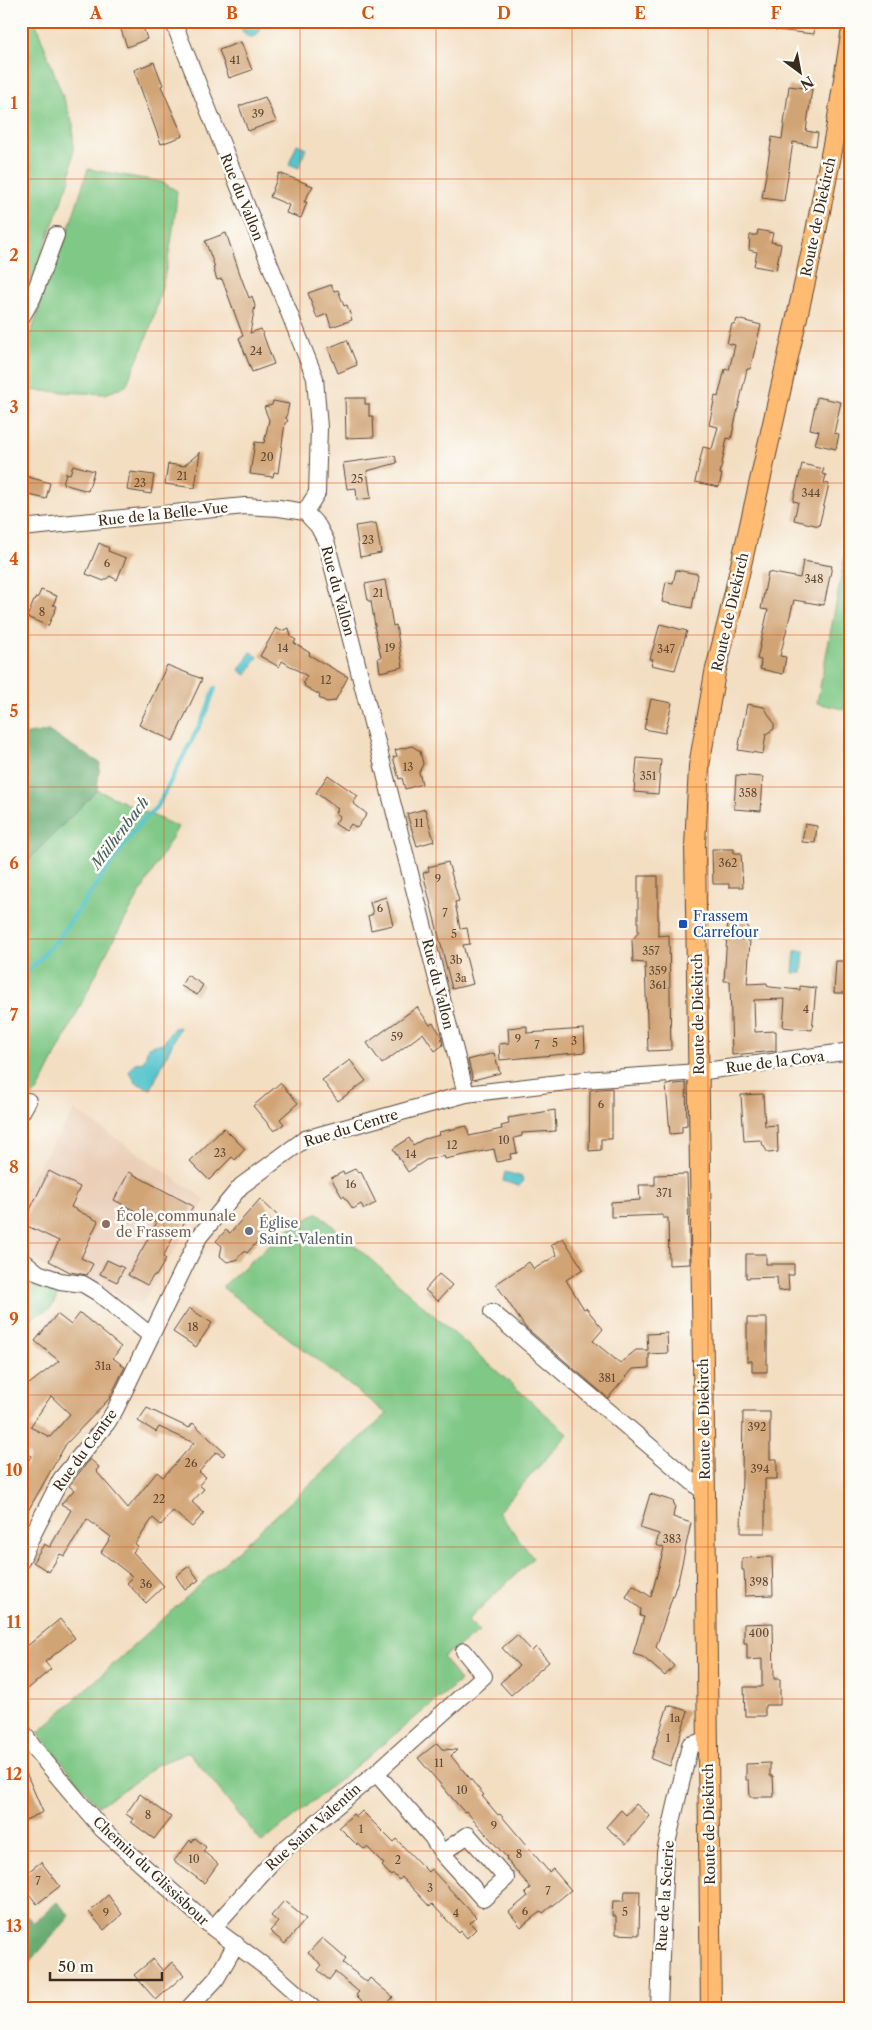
<svg xmlns="http://www.w3.org/2000/svg" width="872" height="2030" font-family="'Libre Caslon Text',serif">
<rect width="100%" height="100%" fill="#fdfcf7"/>
<filter id="ink" filterUnits="userSpaceOnUse"><feTurbulence type="fractalNoise" baseFrequency=".02" numOctaves="2"/><feDisplacementMap in="SourceGraphic" scale="10" xChannelSelector="R" yChannelSelector="G"/><feConvolveMatrix kernelMatrix="1 2 1 2 8 2 1 2 1" color-interpolation-filters="sRGB"/></filter>
<filter id="wash" filterUnits="userSpaceOnUse"><feTurbulence type="fractalNoise" baseFrequency=".0096" numOctaves="4" result="noise"/><feDisplacementMap in="SourceGraphic" scale="20" xChannelSelector="R" yChannelSelector="G"/><feGaussianBlur stdDeviation="1.12" result="paint"/><feColorMatrix in="noise" values="0 0 0 0 0 0 0 0 0 0 0 0 0 0 0 0 0 1.4 0 .05"/><feComposite in="paint" operator="in"/></filter>
<g filter="url(#wash)">
<rect width="100%" height="100%" fill="#f3dec2"/>
<path fill="#eaceb7" d="M75 1110 206 1200 140 1305 97 1285 59 1274 42 1266 21 1248V1192Z"/>
<path fill="#7fc886" stroke="#5d7952" d="M21 21H35L73 124V152L70 179 21 308Z
M88 169 162 182 177 191C174 236 165 282 151 325 145 345 134 366 126 386L105 394 21 390V355L35 322 47 279 68 231Z
M851 525V711L817 703Z
M97 790 178 827 111 944 38 1091 21 1106V867Z
M318 1213 568 1434 498 1512 533 1558 468 1620 479 1632 443 1657 460 1681 262 1843 189 1752 154 1766 144 1776 98 1806 38 1733 387 1414 222 1287 284 1232Z
M21 1278 26 1282 60 1291 51 1308 33 1317 21 1333Z"/>
<path fill="#67ac73" stroke="#516b48" d="M48 731 100 763 97 790 21 867V735Z
M57 1902 70 1916 31 1961 21 1959V1921L28 1916 34 1923Z"/>
<path fill="#57c4cd" stroke="#497776" d="M242 28a9 9 0 1 1 18 0a9 9 0 1 1-18 0Z
M297 144 306 148 299 168 289 164Z
M251 652 258 657 246 675 239 670Z
M795 951H804L802 973H793Z
M180 1027 151 1089 136 1083 129 1072 135 1063 144 1062 148 1047 163 1043 174 1028Z
M505 1172 522 1177 523 1182 519 1186 503 1181Z"/>
<g fill="none" stroke-linecap="round" stroke-linejoin="round">
<path stroke="#57c4cd" stroke-width="4.5" d="M21 979 57 940 139 824 157 807 205 715 215 688"/>
</g>
<g id="blocks">
<path fill="#d1a476" fill-rule="evenodd" d="M118 21H141L147 39 127 47Z
M775 21H815L814 34 775 30Z
M241 42 252 70 229 78 219 50Z
M154 62 163 85 161 86 183 136 161 144 134 70Z
M789 86 812 89 806 131 818 133 816 146 793 142 784 201 762 198 772 137 782 139Z
M265 97 276 121 248 131 239 106Z
M279 173 313 186 304 202H307L301 218 286 213 289 205 270 197Z
M758 230 773 233 771 242 781 244 776 270 754 266 757 252 749 250 750 235H757Z
M226 233 241 277 249 298 252 296 255 306 250 333 261 329 274 364 252 372 239 338 243 336 222 279 217 280 213 267H215L205 241Z
M331 285 334 291 338 290 344 306 347 305 352 320 331 327 327 314 317 318 308 293Z
M737 319 761 325 750 369H747L731 439 727 438 720 474H722L719 487 695 482 703 447 712 449 718 427 709 425 715 396 718 397 725 369 729 370 735 345 727 343 732 324 735 325Z
M347 340 357 365 338 373 328 348Z
M817 397 841 402 834 433 839 434 836 449 815 444 819 431 810 429Z
M345 398H365V404H369V416H373L374 437 346 438Z
M273 401 289 404 286 418 288 421 285 423 278 473 274 472 273 477 250 474 255 442 264 443 269 420 264 407 272 405Z
M200 452 195 488 165 484 168 464 184 466Z
M395 456 397 463 367 471 371 498 357 500 356 488 347 489 343 463Z
M802 464 824 469 822 474 826 475 824 483 829 484 819 526 794 520 798 502 793 501Z
M73 465 94 471 88 491 63 484 66 473 70 474Z
M130 472 154 475 151 494 127 490Z
M25 476 50 483 46 499 21 493Z
M376 523 381 553 360 557 355 526Z
M99 543 109 548 108 551 126 558 117 580 110 576 104 581 86 574Z
M803 561 832 566 824 605 794 600 780 656 786 657 783 674 760 669 761 660 757 659 768 610 761 609 768 572 800 578Z
M676 570 698 574 692 608 662 602 666 582 673 583Z
M385 580 393 626 396 625 403 667 380 672 378 658 381 657 374 626H375L371 601H368L365 584Z
M41 590 57 596 53 605 57 606 48 626 27 617 35 598 38 597Z
M660 624 687 631 675 670 651 665 653 659H650Z
M276 628 281 631 289 628 291 637 296 640 294 643 310 653 309 655 348 677 335 701 327 702 319 698 320 695 304 686 305 684 303 683 307 676 282 661 279 667 260 656Z
M167 665 202 679 173 741 139 725Z
M651 699 672 703 665 733 644 729Z
M747 704 764 707 774 723V729L766 734 763 754 738 750Z
M412 746 420 751 423 764 419 772 422 784 405 789 402 778 399 779 393 757 397 756 395 750Z
M637 758 661 760 658 794 634 792Z
M328 775 358 796 353 803 367 814 357 828 351 824 346 831 335 824 340 816 336 813 338 809 316 793Z
M736 775 763 777 761 811 734 809Z
M425 809 434 841 417 846 407 814Z
M805 824 817 826 815 843 802 842Z
M712 849H734V853H741L743 887H729V884H713Z
M448 862 459 901 455 902 460 929 467 928 470 944 463 945 473 984 452 989 423 873 429 871 428 867Z
M638 876H658V936L669 935 671 1050 648 1051 645 963 633 962 632 940 638 933Z
M386 897 393 925 371 930 368 916 373 914 370 902Z
M728 919 748 920 747 941H750L747 984 767 983V986L770 987 800 990V986L816 988 812 1030 783 1027 785 999 754 1000 755 1032 776 1031V1051L732 1055 730 981H724Z
M836 961H851V993H834Z
M187 975 203 985 197 995 181 986Z
M417 1007 430 1025 433 1023 441 1035 443 1045 435 1051 423 1033 382 1064 367 1043Z
M527 1026V1033L584 1029 585 1052 500 1060 499 1044 509 1043 508 1028Z
M494 1053 500 1073 473 1080 468 1060Z
M350 1060 366 1081 338 1101 322 1080Z
M280 1083 298 1103 280 1119 284 1124 274 1131 253 1106Z
M686 1083 687 1125 682 1126V1133L670 1134 666 1085Z
M612 1088V1139H601V1150L589 1151 590 1090Z
M763 1094 765 1126 777 1125 778 1152 768 1153 760 1140 744 1141 741 1095Z
M555 1110 556 1131 522 1133V1136L514 1138 517 1153 510 1154 511 1159 497 1162 494 1149 445 1159 444 1156 426 1160 408 1172 393 1149 409 1138 413 1145 424 1139 440 1135 439 1132 467 1126 469 1136 502 1129 501 1126 509 1124 508 1118Z
M224 1128 245 1149 235 1160 232 1157 209 1180 190 1161Z
M355 1169 358 1173 361 1172 376 1203 364 1209 361 1204 353 1209 344 1196 342 1197 331 1178 343 1172 344 1174Z
M49 1171 80 1187 71 1207 98 1221 81 1258 93 1264 87 1275 70 1272 49 1261 59 1241 23 1224Z
M129 1172 193 1206 178 1234 176 1232 163 1257 166 1259 156 1276 154 1275 147 1285 128 1275 157 1222 114 1200Z
M687 1174 690 1264 669 1265 668 1218H663V1215L611 1217V1202L640 1200 639 1185H655V1175Z
M260 1199 279 1217 247 1253 244 1251 236 1260 227 1262 220 1256 222 1246 216 1241 226 1230 230 1233Z
M563 1238 583 1269 566 1280 584 1309 586 1308 603 1329 593 1341 620 1363 636 1350H648L647 1334 667 1333 668 1353 649 1354V1368L633 1369 608 1398 525 1327 496 1284 529 1262 534 1269 557 1255 551 1245Z
M746 1254H766V1264H794V1275H788L789 1290 778 1291 777 1277 746 1278Z
M107 1260 124 1268 117 1282 100 1274Z
M439 1274 452 1285 438 1301 425 1290Z
M189 1308 212 1323 196 1347 173 1332Z
M80 1313 121 1347 113 1358 125 1367 109 1399 66 1444 21 1523V1474L31 1456 21 1450V1379L29 1384 59 1361 35 1341 57 1314 71 1325ZM51 1396 70 1414 50 1437 30 1427Z
M747 1318H767V1372H752V1361H747Z
M147 1408 189 1428 193 1423 225 1453 223 1456 216 1452 199 1472 206 1477 199 1485 204 1489 192 1502 204 1513 192 1527 173 1511 161 1525 153 1518 135 1544 138 1546 133 1552 164 1586 146 1603 127 1583 133 1577 101 1552 111 1537 87 1519 65 1556 60 1554 49 1572 33 1562 44 1544 50 1547 71 1510 61 1504 74 1490 69 1486 90 1459 99 1467 96 1471 128 1508 157 1472 163 1477 194 1443 159 1427 156 1432 138 1421Z
M743 1412H770V1459H777V1479H765V1533H741Z
M650 1494 673 1501 675 1506 673 1517 691 1523 679 1577 656 1647 674 1666 665 1676 643 1657 633 1654 644 1617 640 1616 641 1609 626 1597 633 1585 651 1597 664 1548 656 1545 659 1534 640 1528Z
M772 1557 773 1595 745 1596 744 1570H742V1558Z
M189 1566 199 1580 185 1590 176 1576Z
M60 1619 75 1638 45 1662 51 1669 21 1695V1651Z
M773 1623 774 1679H780V1705H765V1716H745L744 1687H762V1659L747 1660V1643H744V1624Z
M517 1635 532 1651 536 1647 549 1662 511 1695 500 1683 519 1666 502 1648Z
M668 1705 688 1711 670 1766 651 1759Z
M437 1743 442 1749 457 1750 451 1756 484 1795 482 1796 498 1815 500 1814 549 1872 553 1869 571 1890 543 1913 541 1911 521 1927 509 1912 528 1896 525 1893 531 1888 506 1859 507 1858 466 1811 464 1812 418 1758Z
M21 1761 43 1812 21 1822Z
M770 1763V1776H773L774 1797H750L749 1780H746V1764Z
M140 1794 171 1817 154 1839 131 1822 133 1819 126 1814Z
M636 1804 650 1816 626 1844 606 1827 621 1810 626 1815Z
M362 1811 393 1842 396 1839 428 1872 431 1869 476 1917 470 1923 476 1929 467 1938 461 1931 459 1933 432 1904 430 1907 402 1877 399 1880 393 1874 391 1876 382 1866 384 1864 367 1847 364 1849 358 1844 357 1845 339 1827 353 1814 356 1817Z
M195 1838 206 1847 203 1851 218 1864 204 1883 174 1861 190 1840 192 1842Z
M41 1862 60 1886 37 1904 21 1884V1877Z
M625 1891H640L639 1935 616 1934V1916H612L613 1901H624Z
M108 1895 122 1914 104 1930 89 1912Z
M284 1901 306 1919 285 1944 270 1931 278 1922 271 1916Z
M322 1938 346 1959 343 1963 367 1982 370 1978 393 1997 383 2009H370L356 1995 359 1992 335 1972 329 1980 318 1970 322 1965 308 1953Z
M153 1959 163 1971 172 1962 184 1975 156 2000 134 1975Z"/>
</g>
</g>
<g filter="url(#ink)">
<use href="#blocks" fill-opacity="0" stroke="#574537" stroke-width="1"/>
<g fill="none" stroke-linecap="round" stroke-linejoin="round">
<g stroke="#574537" stroke-width="18">
<path id="minor" d="M173 21 315 378 319 428 317 493 305 512
M21 318 33 297 56 235
M305 512 318 526 326 541 466 1094
M21 528 245 506 279 508 305 512
M21 1113 28 1101
M21 1259 38 1273 60 1281 83 1284 98 1293 150 1335
M492 1312 705 1493
M21 1561 30 1540 61 1479 107 1423 115 1410 199 1237 241 1186 305 1139 466 1094 584 1080 698 1072 851 1051
M21 1729 33 1747 102 1829 213 1928 271 1971 314 2009
M376 1773 432 1837 442 1853 483 1899 506 1878 468 1835 442 1853
M213 1928 281 1852 376 1773 484 1676 464 1651
M188 2009 216 1979 236 1944
M659 2009 665 1852 690 1745 708 1740"/>
</g>
<g stroke="#574537" stroke-width="22">
<path id="major" d="M711 2009 705 1493 695 846 699 766 715 673 729 618 813 246 836 130 851 35"/>
</g>
<use href="#minor" stroke="#fff" stroke-width="16"/>
<use href="#major" stroke="#febb71" stroke-width="20"/>
</g>
</g>
<path fill="none" stroke="#d7540e" stroke-width="1" stroke-opacity="0.55" d="M164 21V2009M300 21V2009M436 21V2009M572 21V2009M708 21V2009M21 179H851M21 331H851M21 483H851M21 635H851M21 787H851M21 939H851M21 1091H851M21 1243H851M21 1395H851M21 1547H851M21 1699H851M21 1851H851"/>
<rect fill="#1a4fb4" stroke="#fdfcf7" stroke-width="2" x="678" y="919" width="10" height="10" rx="2.5"/>
<circle fill="#8d6e63" stroke="#fdfcf7" stroke-width="2" cx="106" cy="1224" r="5"/>
<circle fill="#6b7280" stroke="#fdfcf7" stroke-width="2" cx="249" cy="1231" r="5"/>
<g text-anchor="middle" stroke-width="5" stroke-linejoin="round" paint-order="stroke">
<g font-size="11" fill="#604834">
<text x="235" y="64">41</text>
<text x="258" y="118">39</text>
<text x="256" y="355">24</text>
<text x="267" y="461">20</text>
<text x="182" y="480">21</text>
<text x="357" y="483">25</text>
<text x="140" y="487">23</text>
<text x="811" y="497">344</text>
<text x="368" y="544">23</text>
<text x="107" y="567">6</text>
<text x="814" y="583">348</text>
<text x="378" y="597">21</text>
<text x="42" y="616">8</text>
<text x="283" y="652">14</text>
<text x="390" y="652">19</text>
<text x="666" y="653">347</text>
<text x="326" y="684">12</text>
<text x="408" y="771">13</text>
<text x="648" y="780">351</text>
<text x="748" y="797">358</text>
<text x="419" y="827">11</text>
<text x="728" y="867">362</text>
<text x="438" y="883">9</text>
<text x="380" y="912">6</text>
<text x="445" y="917">7</text>
<text x="454" y="938">5</text>
<text x="651" y="955">357</text>
<text x="456" y="964">3b</text>
<text x="658" y="975">359</text>
<text x="461" y="982">3a</text>
<text x="658" y="989">361</text>
<text x="806" y="1013">4</text>
<text x="397" y="1041">59</text>
<text x="518" y="1043">9</text>
<text x="574" y="1045">3</text>
<text x="555" y="1047">5</text>
<text x="537" y="1049">7</text>
<text x="601" y="1108">6</text>
<text x="504" y="1144">10</text>
<text x="452" y="1149">12</text>
<text x="220" y="1157">23</text>
<text x="411" y="1158">14</text>
<text x="351" y="1188">16</text>
<text x="664" y="1197">371</text>
<text x="193" y="1331">18</text>
<text x="103" y="1370">31a</text>
<text x="607" y="1382">381</text>
<text x="757" y="1431">392</text>
<text x="191" y="1467">26</text>
<text x="760" y="1473">394</text>
<text x="159" y="1503">22</text>
<text x="672" y="1543">383</text>
<text x="759" y="1586">398</text>
<text x="146" y="1588">36</text>
<text x="759" y="1637">400</text>
<text x="675" y="1722">1a</text>
<text x="668" y="1742">1</text>
<text x="439" y="1767">11</text>
<text x="462" y="1794">10</text>
<text x="148" y="1819">8</text>
<text x="494" y="1830">9</text>
<text x="361" y="1833">1</text>
<text x="519" y="1858">8</text>
<text x="194" y="1863">10</text>
<text x="398" y="1864">2</text>
<text x="38" y="1885">7</text>
<text x="430" y="1892">3</text>
<text x="548" y="1895">7</text>
<text x="525" y="1915">6</text>
<text x="625" y="1916">5</text>
<text x="106" y="1917">9</text>
<text x="456" y="1917">4</text>
</g>
<g font-size="14" fill="#3b2a1e" stroke="#fdfcf7">
<text transform="translate(242 197) rotate(68)" y="5">Rue du Vallon</text>
<text transform="translate(818 217) rotate(-78)" y="5">Route de Diekirch</text>
<text transform="translate(163 514) rotate(-6)" y="5">Rue de la Belle-Vue</text>
<text transform="translate(338 591) rotate(75)" y="5">Rue du Vallon</text>
<text transform="translate(730 612) rotate(-77)" y="5">Route de Diekirch</text>
<text transform="translate(438 984) rotate(76)" y="5">Rue du Vallon</text>
<text transform="translate(698 1014) rotate(-91)" y="5">Route de Diekirch</text>
<text transform="translate(775 1062) rotate(-7)" y="5">Rue de la Cova</text>
<text transform="translate(351 1128) rotate(-17)" y="5">Rue du Centre</text>
<text transform="translate(704 1419) rotate(-91)" y="5">Route de Diekirch</text>
<text transform="translate(85 1450) rotate(-54)" y="5">Rue du Centre</text>
<text transform="translate(709 1824) rotate(-91)" y="5">Route de Diekirch</text>
<text transform="translate(313 1827) rotate(-42)" y="5">Rue Saint Valentin</text>
<text transform="translate(151 1871) rotate(43)" y="5">Chemin du Glissisbour</text>
<text transform="translate(665 1896) rotate(-86)" y="5">Rue de la Scierie</text>
</g>
<g font-size="14" fill="#164399" stroke="#fdfcf7" text-anchor="start">
<text x="693" y="921">Frassem<tspan x="693" dy="16">Carrefour</tspan></text>
</g>
<g font-size="14" fill="#785e54" stroke="#fdfcf7" text-anchor="start">
<text x="116" y="1221">École communale<tspan x="116" dy="16">de Frassem</tspan></text>
</g>
<g font-size="14" fill="#5b616d" stroke="#fdfcf7" text-anchor="start">
<text x="259" y="1228">Église<tspan x="259" dy="16">Saint-Valentin</tspan></text>
</g>
<g font-size="15" font-style="italic" fill="#45605b" stroke="#fdfcf7">
<text transform="translate(120 833) rotate(-53)" y="5">Mülhenbach</text>
</g>
</g>
<rect width="872" height="2030" fill="none" stroke="#fdfcf7" stroke-width="55"/>
<g transform="translate(800 72) rotate(148)" stroke="#fdfcf7" stroke-width="4" paint-order="stroke">
<path d="M0-4L9 19L0 12L-9 19Z" fill="#3b2a1e"/>
<text y="-8" font-size="14" font-weight="bold" text-anchor="middle" fill="#3b2a1e">N</text>
</g>
<path d="M50 1972v8h112v-8" fill="none" stroke="#3b2a1e" stroke-width="2.5"/>
<text x="58" y="1972" font-size="15" fill="#3b2a1e" stroke="#fdfcf7" stroke-width="4" paint-order="stroke">50 m</text>
<rect x="28" y="28" width="816" height="1974" fill="none" stroke="#d7540e" stroke-width="2"/>
<g font-size="16" text-anchor="middle" font-weight="bold" fill="#d7540e">
<text x="96" y="19">A</text>
<text x="232" y="19">B</text>
<text x="368" y="19">C</text>
<text x="504" y="19">D</text>
<text x="640" y="19">E</text>
<text x="776" y="19">F</text>
<text x="14" y="109">1</text>
<text x="14" y="261">2</text>
<text x="14" y="413">3</text>
<text x="14" y="565">4</text>
<text x="14" y="717">5</text>
<text x="14" y="869">6</text>
<text x="14" y="1021">7</text>
<text x="14" y="1173">8</text>
<text x="14" y="1325">9</text>
<text x="14" y="1476">10</text>
<text x="14" y="1628">11</text>
<text x="14" y="1780">12</text>
<text x="14" y="1932">13</text>
</g>
</svg>
